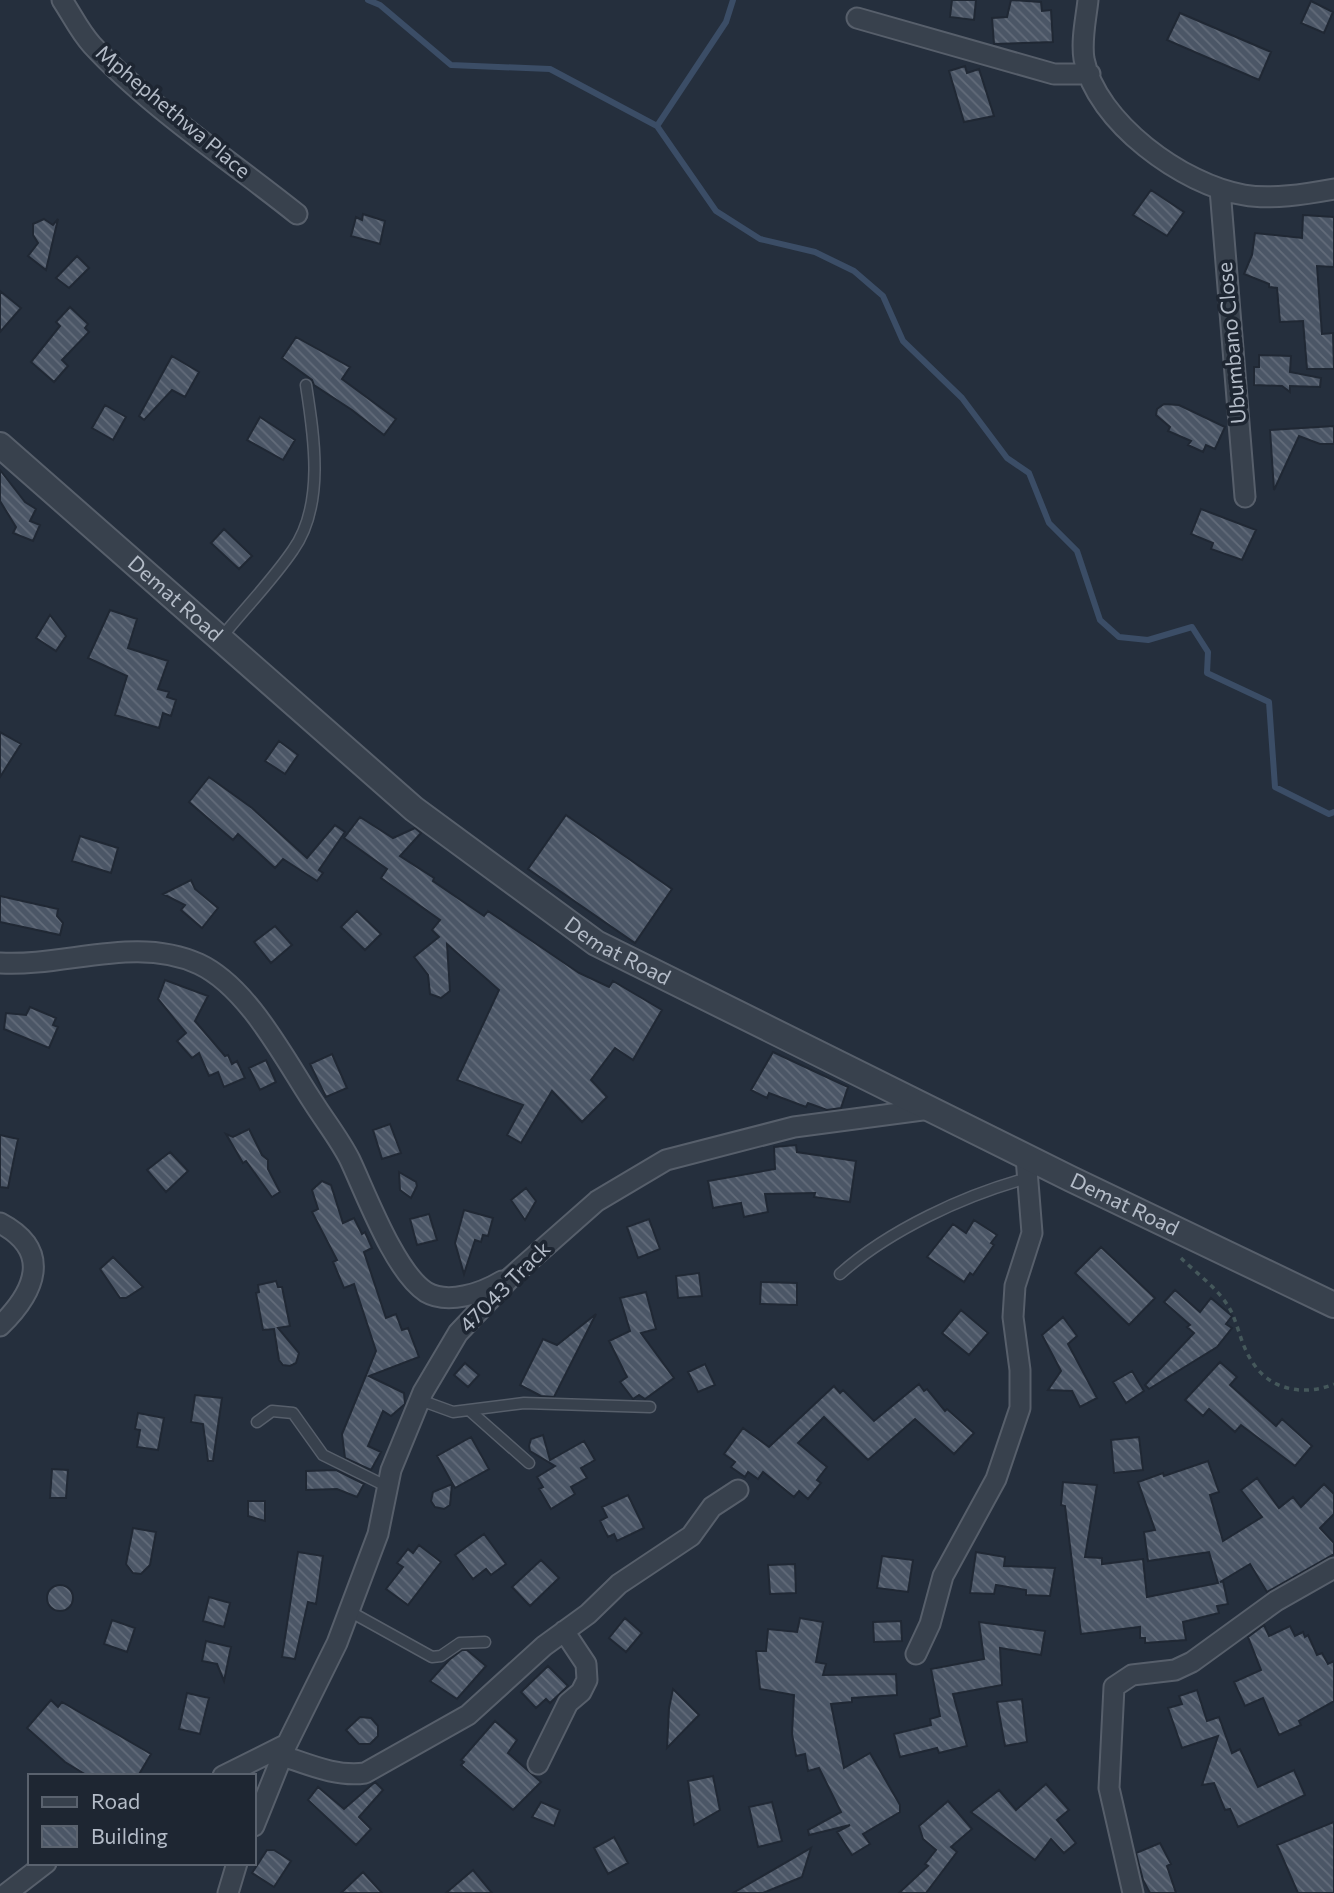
<svg xmlns="http://www.w3.org/2000/svg" width="1334" height="1893" font-family="Commissioner,sans-serif">
<defs>
<pattern id="building-back-hatch" width="6" height="6" patternUnits="userSpaceOnUse" patternTransform="scale(1.75)"><rect width="6" height="6" fill="#4b5666"/><path d="M-1 5l2 2M0 0l6 6M5-1l2 2" fill="none" stroke="#636c7a"/></pattern>
</defs>
<rect width="100%" height="100%" fill="#252f3d"/>
<g fill="none" stroke-linecap="round" stroke-linejoin="round">
<path stroke="#3b4d66" stroke-width="6" d="M368 0 380 5 451 65 550 69 657 126 716 211 760 239 815 252 854 271 883 296 903 341 962 398 1007 458 1029 473 1049 523 1077 551 1100 620 1119 637 1148 640 1192 627 1208 652 1207 673 1269 702 1275 787 1329 814 1334 812
M657 126 726 22 733 0"/>
</g>
<path fill="url(#building-back-hatch)" stroke="#202834" stroke-width="2" d="M952 0H976L974 20 950 17Z
M1011 0 1041 2 1042 11 1051 10 1053 42 994 44 992 18 1007 17Z
M1311 1 1333 12 1324 33 1301 23Z
M1180 13 1271 52 1259 80 1167 40Z
M965 66 967 73 979 69 994 116 964 122 949 71Z
M1151 190 1184 212 1167 236 1133 215Z
M363 214 385 221 380 244 351 236 356 217 362 220Z
M1303 215 1334 217V267L1317 266 1322 334 1333 333 1334 369H1307L1303 321 1280 322 1277 288 1269 287V284L1244 274 1252 255 1255 233 1302 238Z
M44 219 53 225 58 219 46 270 28 256 38 243 33 235V224Z
M77 256 89 268 69 288 56 278Z
M0 291 21 308 0 332Z
M70 307 88 324 85 328 89 332 62 360 68 366 54 382 31 362 60 326 56 322Z
M296 337 350 367 342 379 396 419 384 435 352 410 314 385 312 380 282 358Z
M1259 355 1291 356 1290 372 1321 378 1320 387 1290 386V392L1282 386 1254 385V367H1259Z
M172 356 199 372 185 397 172 390 144 420 139 416Z
M1164 404 1179 405 1225 427 1215 449 1206 445 1203 452 1188 445 1191 441 1168 431 1170 427 1156 415 1157 409Z
M105 405 126 417 113 440 92 428Z
M260 417 295 440 283 460 247 440Z
M1334 426V444H1320L1299 436 1274 490 1270 430Z
M0 470 25 502 36 509 30 521 40 525 33 541 13 533 16 527 0 501Z
M1201 509 1256 530 1242 560 1211 549 1213 543 1191 534Z
M224 529 252 556 239 569 211 543Z
M110 610 137 619 128 648 168 661 158 689 169 692 167 697 176 700 171 716 163 713 159 728 115 715 127 676 88 658Z
M50 615 66 636 56 651 36 638Z
M0 732 21 744 0 777Z
M279 741 298 755 285 774 265 761Z
M209 777 252 808 307 858 335 825 345 832 319 870 323 873 317 881 283 859 275 868 238 834 233 840 189 802Z
M566 815 672 889 635 943 528 869Z
M360 817 393 838 415 828 421 833 400 856 434 878 433 881 484 916 488 911 579 973 609 987 613 981 662 1010 633 1060 615 1048 591 1080 607 1097 582 1122 552 1091 521 1143 507 1135 523 1105 457 1080 499 990 447 944 450 991 441 998 430 994 428 975 414 957 439 937 432 930 440 920 381 878 387 869 344 838Z
M80 836 118 848 111 873 72 861Z
M191 880 195 889 218 908 202 928 181 910 185 905 163 894Z
M0 896 58 909 57 916 63 923 60 935 0 922Z
M357 911 381 934 365 950 341 927Z
M275 926 292 945 271 963 254 942Z
M165 980 208 996 195 1021 225 1056 228 1055 232 1064 237 1061 245 1078 224 1087 218 1072 209 1076 199 1053 192 1058 177 1041 186 1033 158 999Z
M30 1007 56 1018 53 1025 58 1027 49 1048 4 1029 6 1013 26 1015Z
M773 1052 848 1087 841 1108 827 1110 808 1103 806 1107 769 1093 767 1098 751 1090Z
M332 1054 347 1088 326 1097 310 1064Z
M266 1060 276 1082 260 1090 249 1068Z
M390 1124 401 1153 382 1159 373 1130Z
M249 1129 262 1155 268 1160V1169L280 1192 272 1197 246 1161 243 1163 226 1134 233 1137Z
M0 1135 18 1139 8 1188 0 1187Z
M796 1145 797 1152 856 1161 850 1202 814 1197 815 1193 765 1194 768 1212 744 1217 741 1203 713 1208 708 1181 775 1169 774 1147Z
M170 1152 188 1171 166 1192 147 1170Z
M399 1172 416 1182 417 1186 411 1198 400 1190Z
M322 1181 331 1185 343 1223 354 1218 362 1234 365 1232 372 1248 364 1252 386 1318 396 1314 402 1330 408 1328 419 1357 369 1376 404 1393 405 1404 391 1416 383 1411 368 1446 381 1452 371 1470 345 1458 342 1434 376 1351 354 1284 344 1288 333 1262 337 1260 312 1212 318 1209 312 1190Z
M526 1188 536 1201 525 1220 511 1200Z
M464 1210 493 1218 488 1236 483 1235 481 1242 475 1240 464 1274 455 1243Z
M429 1214 437 1240 417 1245 410 1219Z
M649 1219 660 1249 638 1258 627 1227Z
M974 1220 997 1235 991 1243 994 1245 973 1275 970 1273 964 1282 927 1257 953 1224 966 1233Z
M1101 1247 1155 1298 1129 1325 1075 1273Z
M113 1257 143 1287 126 1298H120L100 1269Z
M699 1273 702 1296 678 1298 676 1276Z
M276 1281 278 1287H282L290 1326 278 1328 299 1353 296 1363 290 1366 283 1365 279 1360 274 1329 263 1330 256 1293 259 1292 258 1285Z
M761 1282 797 1283V1305L760 1304Z
M1175 1290 1200 1312 1211 1298 1232 1316 1226 1324 1232 1328 1217 1347 1149 1389 1145 1385 1194 1333 1187 1327 1190 1325 1164 1302Z
M646 1292 656 1329 641 1333 674 1378 645 1399 639 1395 633 1399 620 1382 627 1377 609 1341 630 1331 620 1298Z
M961 1310 988 1333 969 1355 942 1333Z
M596 1314 554 1397 541 1396 520 1385 543 1339 557 1345Z
M1063 1317 1077 1336 1068 1344 1097 1398 1080 1407 1072 1391 1048 1390 1061 1371 1042 1335Z
M1220 1362 1237 1377 1230 1385 1276 1426 1282 1419 1312 1446 1295 1466 1241 1425 1235 1432 1209 1409 1203 1416 1185 1400Z
M465 1363 479 1375 468 1387 454 1375Z
M705 1364 715 1385 698 1392 688 1372Z
M1132 1371 1144 1391 1126 1403 1113 1382Z
M919 1384 924 1391 927 1389 945 1411 947 1409 974 1433 954 1454 915 1419 868 1460 824 1417 798 1443 827 1467 817 1480 821 1483 808 1499 799 1491 794 1497 763 1472 758 1479 748 1472 745 1477 731 1467 735 1462 724 1454 743 1428 769 1447 834 1386 840 1393 843 1390 874 1421Z
M195 1395 222 1398 213 1461H208L203 1424 191 1422Z
M138 1413 164 1418 158 1450 137 1447 140 1430 135 1429Z
M543 1435 550 1460 584 1441 595 1460 581 1468 587 1478 571 1487 575 1494 551 1509 539 1489 543 1487 537 1477 555 1466 530 1451 529 1446 531 1439Z
M471 1437 489 1469 455 1488 437 1456Z
M1139 1437 1143 1470 1114 1473 1111 1440Z
M1208 1461 1219 1492 1210 1495 1223 1541 1262 1517 1241 1490 1257 1478 1279 1508 1293 1497 1301 1507 1324 1484 1334 1494V1514L1320 1528 1334 1543V1554L1267 1592 1250 1564 1220 1582 1223 1581 1228 1604 1217 1606 1219 1613 1183 1622 1186 1640 1145 1643V1638H1140V1627L1081 1634 1065 1506 1061 1505 1063 1482 1097 1485 1085 1557 1102 1558V1564L1143 1559 1147 1597 1218 1583 1209 1552 1148 1561 1144 1532 1155 1530 1138 1482 1163 1473 1164 1476Z
M52 1469 68 1470 66 1498H50Z
M336 1470 364 1484 357 1497 337 1489 306 1490V1471Z
M452 1484 450 1505 444 1509 435 1507 431 1501 433 1492Z
M628 1495 644 1528 617 1541 614 1534 608 1537 600 1521 607 1517 602 1507Z
M248 1501H265V1521L248 1516Z
M133 1528 156 1532 150 1565 141 1574 133 1573 126 1564Z
M484 1534 506 1564 491 1575 486 1569 473 1579 455 1555Z
M419 1545 441 1562 408 1605 386 1589 403 1567 397 1563 408 1549 413 1553Z
M298 1552 323 1556 316 1604 308 1602 295 1659 282 1657Z
M976 1552 1005 1557 1004 1566 1055 1568 1050 1596 1026 1595V1590L996 1585 994 1594 970 1593Z
M882 1556 913 1560 908 1592 877 1588Z
M541 1560 559 1578 530 1606 512 1587Z
M795 1564 796 1593 770 1594 768 1565Z
M47 1598a13 13 0 1 1 26 0a13 13 0 1 1-26 0Z
M209 1597 230 1603 224 1627 203 1621Z
M625 1618 642 1633 626 1652 609 1638Z
M800 1618 823 1622 816 1662 826 1664 823 1675 896 1674 897 1695 852 1698V1702L831 1704 844 1768 870 1753 900 1805V1812L863 1834 870 1844 852 1855 837 1832 850 1825 809 1835 808 1830 841 1812 819 1768 808 1771 805 1754 796 1756 792 1734 794 1695 760 1689 756 1651H766L768 1629 797 1632Z
M112 1620 135 1628 127 1652 104 1644Z
M901 1621 902 1641 874 1642 873 1622Z
M979 1622 1045 1631 1041 1655 1000 1648 1002 1685 953 1694 967 1746 939 1753 937 1748 900 1757 894 1734 931 1725 930 1719 940 1716 931 1669 984 1659Z
M1264 1625 1269 1636 1290 1626 1295 1636 1303 1632 1305 1637 1308 1635 1317 1655 1322 1653 1328 1664 1334 1661V1701L1299 1721 1301 1725 1279 1735 1263 1698 1245 1706 1234 1682 1261 1670 1248 1637Z
M206 1641 231 1647 224 1681 217 1664 202 1661Z
M462 1650H467L486 1666 457 1699 430 1681 449 1660Z
M548 1666 568 1686 550 1703 546 1699 536 1708 521 1692Z
M673 1689 699 1715 667 1748 669 1708Z
M1197 1690 1207 1721 1219 1717 1232 1753 1240 1749 1258 1787 1294 1770 1305 1795 1238 1827 1230 1809 1225 1810 1214 1783 1202 1785 1218 1736 1182 1748 1168 1708 1182 1704 1179 1696Z
M187 1693 209 1698 200 1734 179 1729Z
M1022 1699 1027 1742 1005 1746 997 1702Z
M51 1700 58 1707 62 1702 151 1754 138 1776H88L65 1762 27 1728Z
M360 1717 371 1718 378 1726V1736L370 1744H359L346 1730Z
M495 1721 517 1740 508 1753 541 1782 513 1810 461 1765 464 1762 461 1760Z
M713 1776 720 1810 694 1825 688 1781Z
M375 1782 383 1790 359 1817 371 1829 356 1845 308 1800 318 1787 344 1809Z
M1046 1784 1069 1810 1057 1820 1076 1843 1064 1853 1051 1839 1035 1860 971 1812 999 1790 1016 1810Z
M948 1801 972 1829 951 1847 957 1852 926 1893H899L928 1866 925 1864 936 1850 923 1839 919 1826Z
M541 1802 560 1810 554 1826 532 1817Z
M772 1802 782 1841 758 1847 749 1807Z
M1334 1822V1893H1298L1277 1845Z
M614 1837 628 1863 608 1874 594 1848Z
M1160 1843 1171 1864 1167 1866 1176 1893H1150L1143 1880 1136 1853Z
M811 1848 802 1877 763 1893H733Z
M267 1850H274L291 1861 274 1887 252 1873Z
M473 1870 492 1893H446Z
M363 1872 382 1893H341Z"/>
<g fill="none" stroke-linecap="round" stroke-linejoin="round">
<g stroke="#575f6b" stroke-width="13">
<path id="service" d="M221 638C244 609 272 581 293 550 325 505 314 436 306 385
M840 1274C889 1230 965 1195 1028 1178
M420 1400 453 1412 524 1403 650 1407
M469 1410 529 1463
M257 1422 272 1411 293 1413 323 1455 388 1487
M349 1611 432 1657 441 1656 460 1643 485 1642"/>
</g>
<g stroke="#575f6b" stroke-width="23">
<path id="minor" d="M62 0C72 15 80 32 92 45 149 107 231 161 297 214
M1088 0C1086 19 1081 40 1084 59 1096 122 1183 185 1244 195 1271 200 1306 194 1334 189
M857 18 1054 74H1090
M1220 189 1245 497
M0 963C65 967 136 935 199 964 248 987 284 1058 313 1102 325 1121 340 1140 350 1160 366 1194 395 1272 426 1292 448 1305 482 1293 502 1281
M0 1223C53 1251 35 1292 0 1326
M916 1654 930 1624 943 1576 996 1479 1020 1408V1370L1013 1317 1015 1286 1032 1233 1026 1157
M283 1756C310 1765 337 1777 365 1773L468 1715 544 1646 588 1614 619 1584 691 1536 712 1507 738 1490
M538 1764 568 1703 581 1692 587 1680 586 1664 564 1631
M223 1776 287 1744
M254 1826 287 1744 337 1643 378 1534 391 1470 423 1392 458 1333 512 1276 597 1201 666 1160 794 1127 930 1109
M7 1893 46 1863
M228 1893 237 1863
M1133 1893 1109 1788 1114 1687 1132 1675 1175 1670 1192 1662 1276 1601 1334 1568"/>
</g>
<g stroke="#575f6b" stroke-width="28">
<g id="tertiary">
<path id="s1" d="M0 445 414 809 596 943 1071 1179 1334 1305"/>
</g>
</g>
<path stroke="#45585b" stroke-width="3.5" stroke-dasharray="5 5" stroke-linecap="butt" d="M1181 1258C1199 1276 1225 1293 1234 1318 1240 1333 1243 1349 1253 1363 1271 1391 1306 1396 1334 1384"/>
<use href="#service" stroke="#38414d" stroke-width="10"/>
<use href="#minor" stroke="#38414d" stroke-width="19"/>
<use href="#tertiary" stroke="#38414d" stroke-width="24"/>
</g>
<g text-anchor="middle" stroke-width="7" stroke-linejoin="round" paint-order="stroke">
<g font-size="21" fill="#b4bcc8" stroke="#1e2632">
<text transform="translate(173 112) rotate(40)" y="7">Mphephethwa Place</text>
<text transform="translate(1232 343) rotate(-95)" y="7">Ubumbano Close</text>
<text dy="7" stroke="none"><textPath href="#s1" startOffset="233">Demat Road</textPath></text>
<text dy="7" stroke="none"><textPath href="#s1" startOffset="800">Demat Road</textPath></text>
<text dy="7" stroke="none"><textPath href="#s1" startOffset="1367">Demat Road</textPath></text>
<text transform="translate(505 1287) rotate(-45)" y="7">47043 Track</text>
</g>
</g>
<rect x="28" y="1774" width="228" height="91" fill="#1e2632" stroke="#5a626e" stroke-width="2"/>
<rect x="42" y="1797" width="35" height="10" fill="#38414d" stroke="#5a626e" stroke-width="2"/>
<text x="91" y="1809" font-size="21" fill="#b4bcc8">Road</text>
<rect x="42" y="1826" width="35" height="21" fill="url(#building-back-hatch)" stroke="#5a626e" stroke-width="2"/>
<text x="91" y="1844" font-size="21" fill="#b4bcc8">Building</text>
</svg>
